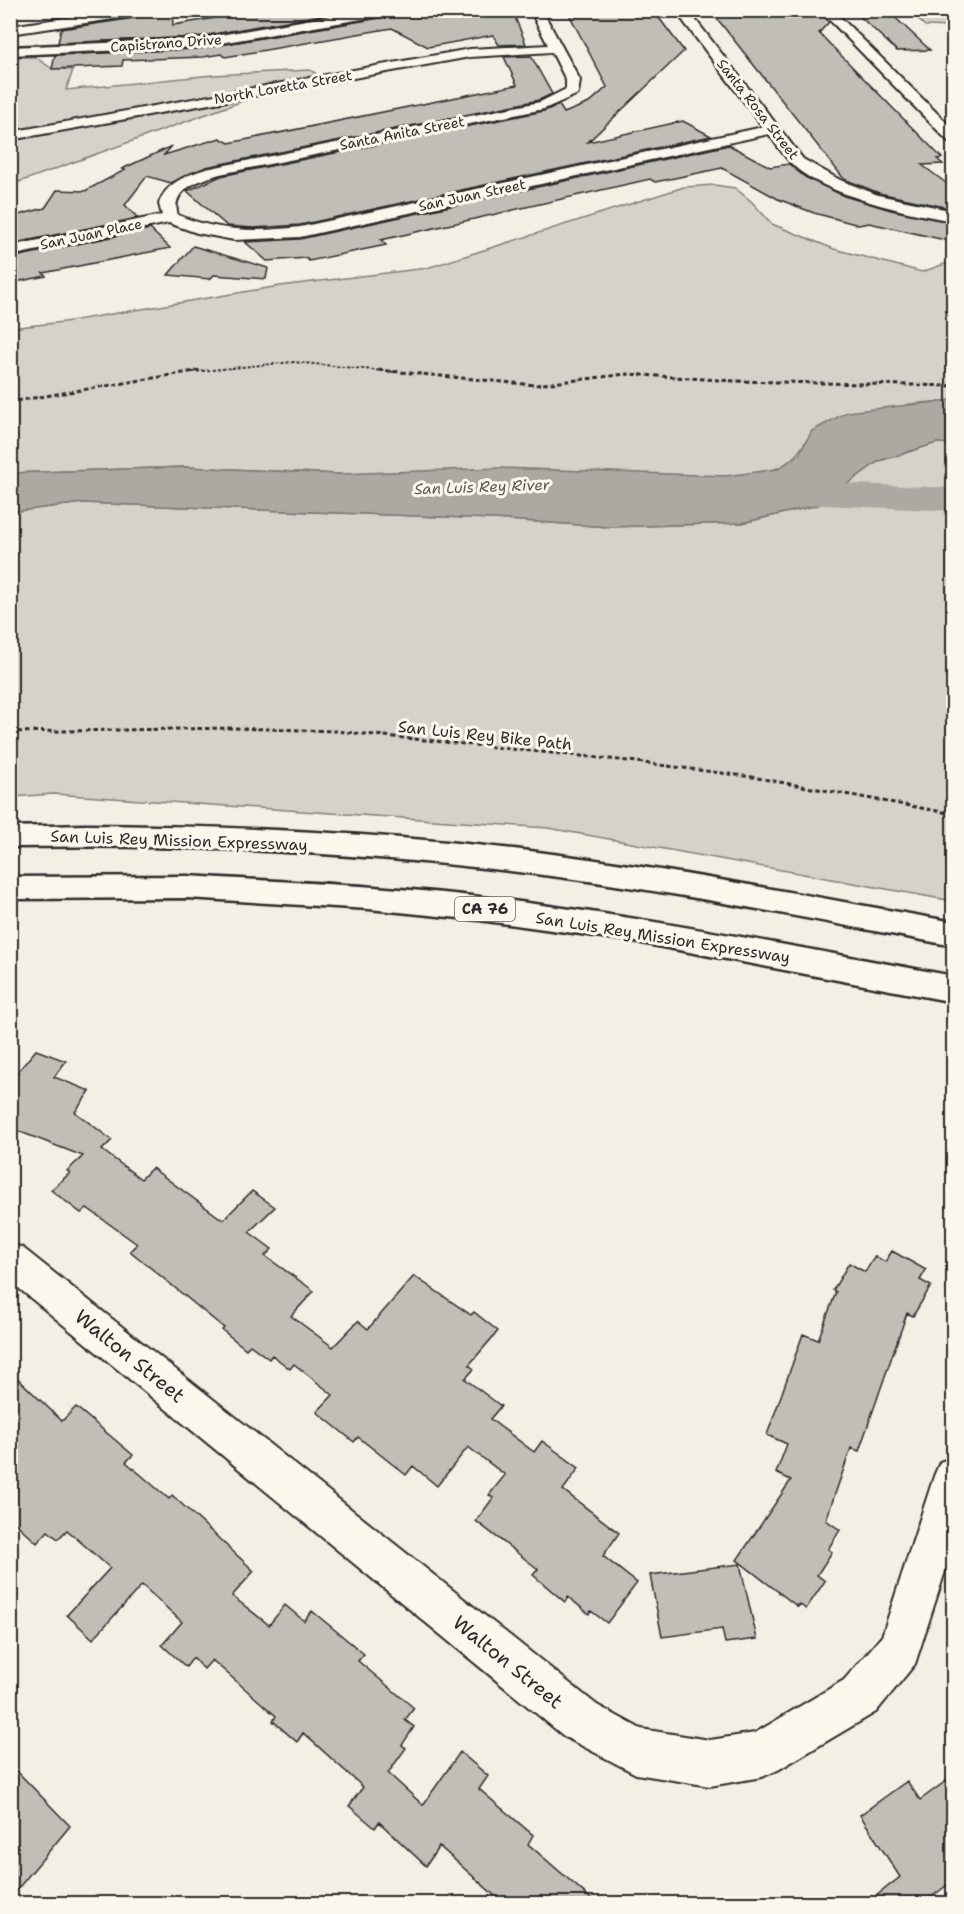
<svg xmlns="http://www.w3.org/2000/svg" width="964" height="1914" font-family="'Shantell Sans',sans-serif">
<rect width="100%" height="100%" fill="#f3efe4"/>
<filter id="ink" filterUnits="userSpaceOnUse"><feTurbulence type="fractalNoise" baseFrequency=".0167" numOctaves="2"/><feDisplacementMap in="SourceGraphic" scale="12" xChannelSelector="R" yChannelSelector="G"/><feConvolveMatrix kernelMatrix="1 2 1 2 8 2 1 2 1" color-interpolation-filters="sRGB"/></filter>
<g filter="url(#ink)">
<path fill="#d5d2c9" stroke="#807e7a" stroke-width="1.5" d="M910 11H953V27L925 26Z
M11 57H35L51 68 73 70 66 90 213 75 310 70 317 74 11 185Z
M714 185 735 188 752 202 772 224 834 249 922 272 953 261V400L910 404 812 431C787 476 772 470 726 476L338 474 186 467 11 473 10 328 64 322 280 286 427 268 684 187Z
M937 443 953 444V901L548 828 54 794 11 797 10 512 83 503 494 519 609 527 742 523 818 505 879 461Z"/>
<path fill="#aca9a2" stroke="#787772" stroke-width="1.5" d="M953 400V444L937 443 879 461 818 505 742 523 609 527 494 519 83 503 11 512V473L186 467 338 474 499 468 726 476 778 469 799 454 812 431 847 412Z"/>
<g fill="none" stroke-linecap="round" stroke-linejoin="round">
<path fill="#aca9a2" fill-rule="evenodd" d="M758 480 954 488V511L758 502 745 499 739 491 745 483Z"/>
</g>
<path fill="#c0beb6" stroke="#2b2b2b" stroke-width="1.5" d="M156 10H172L173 25 263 10H349L197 37 58 43 61 29 148 16Z
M399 10H512L526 44 499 45 493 35 428 47 392 28 225 57 221 54 203 57 123 60 122 66 52 69 55 55 197 49 391 16Z
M653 10 684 51 588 142 683 121 711 136 300 225 253 228 227 226 187 191 221 176 544 111 559 105 564 113 589 103 607 87 569 14Z
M818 10 829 22 819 33 942 158 937 159 943 164 922 165 954 189V209L879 193 844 179 711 11Z
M853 10H887L930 50 897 51Z
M531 56 552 94 539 100 206 167 171 183 147 176 125 205 138 218 10 244V217L45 208 57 190 85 191 125 170 122 169 172 146 164 155 220 138 229 143 517 85 504 57Z
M729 145 770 167 789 164 805 177 844 196 891 210 954 223V242L869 223 859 225 814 213 778 199 722 168 665 180 655 182 650 179 381 240 386 245 309 261 306 258 267 261 245 242 300 239Z
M150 229 170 248 43 273 46 276 10 283V258Z
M193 246 268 268 266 279 214 275 210 279 168 275Z
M36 1050 66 1061 54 1077 90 1091 75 1112 112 1140 102 1150 141 1179 152 1168 223 1220 252 1191 275 1207 249 1232 272 1249 265 1256 314 1291 291 1316 333 1347 358 1321 368 1329 414 1276 471 1315 474 1312 498 1331 469 1365 474 1369 465 1379 501 1406 490 1419 534 1452 542 1441 579 1468 563 1490 619 1533 603 1556 637 1583 607 1623 591 1611 589 1614 568 1597 565 1602 533 1575 538 1569 476 1521 493 1498 489 1495 505 1475 468 1447 437 1486 413 1466 406 1475 358 1437 354 1442 317 1412 333 1395 294 1364 290 1369 272 1355 269 1359 250 1345 246 1349 222 1330 224 1328 130 1251 137 1244 87 1208 81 1213 51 1190 70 1173 67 1171 83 1156 10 1128V1081Z
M892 1251 926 1270 920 1280 931 1286 913 1316 907 1313 859 1451 851 1448 826 1520 840 1530 828 1549 832 1552 817 1575 825 1581 806 1609 799 1604 798 1607 737 1560 791 1480 776 1473 787 1444 767 1435 803 1334 818 1340 836 1292 833 1290 849 1263 865 1272 875 1256 885 1262Z
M10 1371 62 1421 76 1407 133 1455 126 1462 169 1499 172 1495 254 1571 232 1596 269 1625 285 1605 304 1621 312 1611 364 1654 358 1661 414 1708 405 1720 414 1727 402 1745 406 1748 388 1773 423 1805 460 1752 488 1776 479 1789 533 1835 528 1844 597 1904H504L439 1846 426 1866 379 1822 375 1828 349 1806 363 1787 303 1733 297 1742 273 1721 276 1716 212 1660 204 1669 193 1658 186 1667 162 1645 182 1622 142 1585 93 1639 67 1615 110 1568 67 1530 58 1539 48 1531 37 1543 10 1518Z
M740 1564 757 1639 725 1643 722 1629 662 1637 650 1575Z
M10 1764 70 1826 10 1898Z
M953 1776 954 1880 922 1904H866L900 1877 860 1815 907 1781 920 1800Z"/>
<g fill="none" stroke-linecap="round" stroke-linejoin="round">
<g stroke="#2b2b2b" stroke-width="4">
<path id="street" d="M120 10H154L148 14 10 34V26Z
M530 10H542L580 80 578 94 544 109 220 174C200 180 169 190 178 215 218 232 257 232 300 227L763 127 675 10H688L803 159 840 180 878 195 954 211V221C911 214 822 195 792 164 783 155 776 144 769 134L300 237 234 240 197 233 169 223 10 256V246L162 215 159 204C165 183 187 175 206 169L540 102 566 89V80L552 52 470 57 10 140V132L470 49 548 45Z
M820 10H833L954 130V143L949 142Z
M10 1243 23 1248 597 1705 641 1729 710 1740 755 1733 844 1680 882 1636 934 1476 940 1462 954 1457V1544L915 1664 876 1712 778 1770 762 1777 710 1786 636 1774 565 1737 10 1281Z"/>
</g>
<g stroke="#2b2b2b" stroke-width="5">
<path id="secondary" d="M365 10H397L391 14 197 47 10 55V47L197 39Z"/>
</g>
<g stroke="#2b2b2b" stroke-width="5">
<path id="highway" d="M85 825C236 826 387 833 538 852 677 870 815 897 954 922V946C814 920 675 891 535 874 360 852 186 844 10 847V827Z
M187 876C285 882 383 885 480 897 639 916 796 947 954 976V1002L631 941 479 920 369 909 187 898 10 899V877Z"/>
</g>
<path stroke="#2b2b2b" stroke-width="2" stroke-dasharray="3 2" stroke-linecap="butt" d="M192 372 293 362 395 372"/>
<path stroke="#2b2b2b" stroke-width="3" stroke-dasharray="4.5 3" stroke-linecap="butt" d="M379 370 535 385 627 374 734 381 954 386
M10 402 201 370
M10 732 232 728 336 731 629 761 752 777 954 814"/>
<use href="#street" fill="#fbf7ec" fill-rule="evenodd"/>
<use href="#secondary" fill="#fbf7ec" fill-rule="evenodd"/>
<use href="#highway" fill="#fbf7ec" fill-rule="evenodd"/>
</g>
</g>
<g text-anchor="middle" stroke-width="6" stroke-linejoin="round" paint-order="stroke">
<g font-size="14" fill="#2b2b2b" stroke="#fbf7ec">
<text transform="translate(166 43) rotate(-4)" y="5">Capistrano Drive</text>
<text transform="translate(283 87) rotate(-10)" y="5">North Loretta Street</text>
<text transform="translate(758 109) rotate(52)" y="5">Santa Rosa Street</text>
<text transform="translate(402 133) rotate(-11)" y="5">Santa Anita Street</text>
<text transform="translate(472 195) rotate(-12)" y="5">San Juan Street</text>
<text transform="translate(91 234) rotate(-12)" y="5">San Juan Place</text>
</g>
<g font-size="15" font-style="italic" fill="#585755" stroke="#fbf7ec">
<text transform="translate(482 487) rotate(-2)" y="5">San Luis Rey River</text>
</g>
<rect fill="#fbf7ec" stroke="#696865" stroke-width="1.5" x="455" y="897" width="60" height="24" rx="4.5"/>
<g font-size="15" font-weight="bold" fill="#2b2b2b">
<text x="485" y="914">CA 76</text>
</g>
<g font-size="16" fill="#2b2b2b" stroke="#fbf7ec">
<text transform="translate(485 735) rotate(6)" y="6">San Luis Rey Bike Path</text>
<text transform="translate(179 840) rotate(2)" y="6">San Luis Rey Mission Expressway</text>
<text transform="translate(663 937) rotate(9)" y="6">San Luis Rey Mission Expressway</text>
</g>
<g font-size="20" fill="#2b2b2b" stroke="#fbf7ec">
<text transform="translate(130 1356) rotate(39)" y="7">Walton Street</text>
<text transform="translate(508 1662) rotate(39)" y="7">Walton Street</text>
</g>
</g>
<rect width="964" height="1914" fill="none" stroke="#fbf7ec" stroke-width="36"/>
<rect x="18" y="18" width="928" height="1878" fill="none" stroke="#2b2b2b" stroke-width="2" filter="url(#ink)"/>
</svg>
